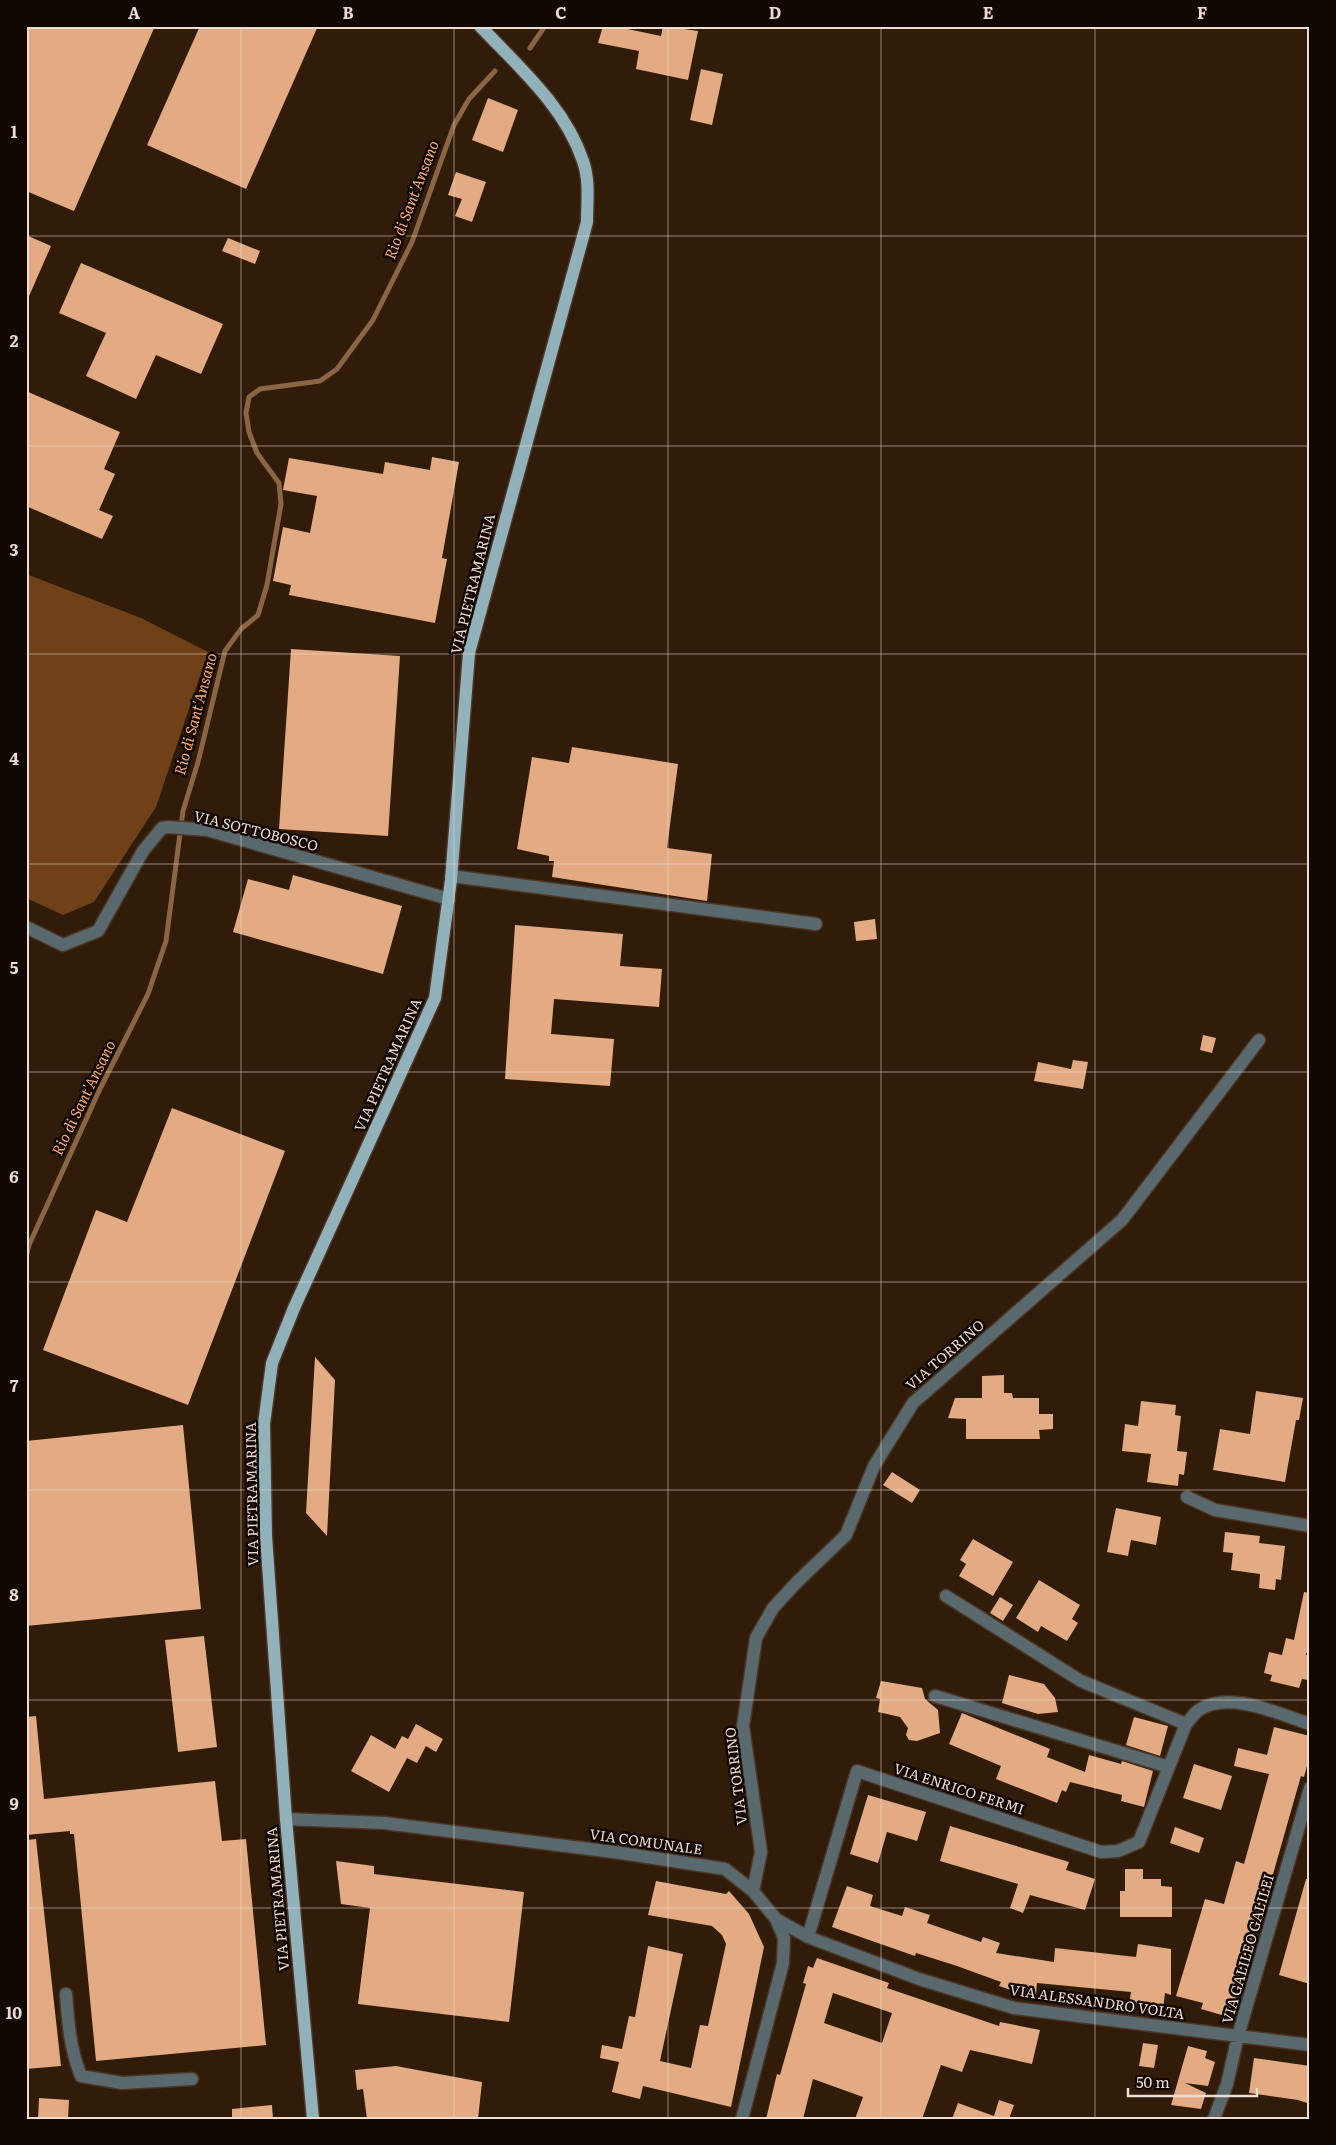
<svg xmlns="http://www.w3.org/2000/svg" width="1336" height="2145" font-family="Literata,serif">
<rect width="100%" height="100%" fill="#311b09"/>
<path fill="#704019" d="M26 574 141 618 208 652 156 807 94 902 63 915 26 898Z"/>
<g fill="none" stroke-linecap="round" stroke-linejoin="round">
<path stroke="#8b6645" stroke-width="5" d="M530 48 545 26
M26 1257 29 1245 99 1091 148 994 166 941 183 811 198 762 225 651 241 629 258 615 267 585 281 504 279 483 257 453 249 432 246 413 249 397 260 389 320 381 337 369 373 320 412 242 454 125 469 99 495 71"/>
</g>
<path fill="#e3ab83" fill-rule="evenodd" d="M26 26H155L74 211 26 191Z
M200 26H318L246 189 147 145Z
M603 26H613L661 36 663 26 698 31 688 80 636 69 639 51 598 43Z
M701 69 723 74 712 125 690 120Z
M488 98 518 110 503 152 472 140Z
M456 172 486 182 472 222 455 216 462 199 448 195Z
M26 235 51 246 26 303Z
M228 238 260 251 255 264 222 251Z
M81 263 223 324 201 374 156 355 136 399 86 376 106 333 59 313Z
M26 391 120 432 104 469 115 474 99 510 113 516 102 539 26 506Z
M432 457 459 462 442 558 447 559 435 623 289 595 291 585 273 581 283 527 310 533 317 496 283 490 289 458 383 474 385 462 430 470Z
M291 649 400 656 388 836 279 829Z
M572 747 678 764 667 848 712 854 707 901 552 877 554 861H549V856L517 849 532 757 569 763Z
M293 875 402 906 383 974 233 932 248 879 289 890Z
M875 919 877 939 856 941 854 922Z
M515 925 623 934 620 966 662 969 659 1007 554 999 551 1034 614 1039 610 1086 505 1079Z
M1203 1035 1216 1038 1212 1053 1200 1050Z
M1073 1060 1088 1062 1083 1089 1034 1081 1038 1062 1071 1069Z
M172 1108 285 1151 188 1405 43 1350 96 1210 127 1222Z
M315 1357 335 1380 327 1536 306 1513Z
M1004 1375V1393H1012L1013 1398H1039V1414H1053V1429L1039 1430 1040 1439H966V1419L948 1418 955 1398H982V1376Z
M1256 1391 1303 1398 1299 1420H1296L1285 1482 1213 1470 1220 1429 1250 1434Z
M1141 1401 1176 1405 1175 1415 1181 1416 1177 1451 1187 1452 1184 1475 1179 1474 1178 1486 1147 1482 1151 1454 1122 1451 1125 1424 1138 1426Z
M183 1425 201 1609 26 1626V1441Z
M892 1472 920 1490 912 1503 883 1485Z
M1116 1508 1161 1517 1156 1545 1131 1540 1128 1556 1107 1552Z
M1225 1532 1260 1536 1259 1543 1285 1546 1281 1580 1276 1579 1275 1590 1259 1588 1260 1574 1231 1570 1233 1553 1223 1552Z
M973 1539 1013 1562 993 1596 959 1576 966 1564 960 1560Z
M1039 1580 1080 1605 1072 1619 1078 1623 1067 1641 1041 1626 1038 1632 1016 1618Z
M1304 1592 1310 1593V1642L1306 1655 1310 1656V1671L1308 1680 1302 1679 1299 1688 1270 1681 1272 1675 1264 1673 1269 1652 1282 1655 1286 1638 1294 1640Z
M1000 1597 1013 1605 1003 1621 990 1613Z
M204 1636 217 1747 178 1752 165 1640Z
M1009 1675 1044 1684 1055 1698 1058 1712 1038 1714 1002 1703Z
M881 1681 922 1688 925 1699 938 1710 940 1733 917 1741 909 1740 906 1735 908 1728 900 1717 878 1712 880 1699 876 1698Z
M962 1713 1050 1749 1047 1757 1085 1772 1089 1755 1121 1764 1122 1761 1153 1771 1144 1807 1121 1801 1122 1795 1070 1782 1066 1792 1062 1790 1057 1803 996 1779 1001 1766 949 1744Z
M36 1716 44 1799 215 1781 222 1841 246 1839 266 2045 96 2061 74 1834H70V1831L26 1835V1717Z
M1134 1717 1168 1726 1160 1756 1126 1745Z
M416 1724 443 1739 436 1752 426 1746 417 1763 407 1758 389 1792 351 1771 371 1735 395 1749 402 1736 408 1739Z
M1274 1727 1310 1736V1755L1304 1777 1301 1776 1232 2018 1201 2009 1203 2003 1176 1996 1205 1899 1224 1904 1236 1861 1244 1864 1269 1774 1234 1766 1238 1748 1267 1755Z
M1194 1764 1232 1776 1221 1810 1183 1798Z
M868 1795 926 1812 917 1841 887 1832 878 1863 850 1854Z
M950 1826 1069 1862 1066 1870 1095 1879 1085 1910 1030 1895 1023 1913 1010 1908 1018 1884 940 1861Z
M1175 1827 1204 1838 1199 1853 1170 1843Z
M36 1839 61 2066 26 2069V1840Z
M336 1861 374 1866V1874L524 1892 509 2022 358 2004 370 1908 341 1904Z
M1125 1869H1143V1879H1161V1886L1172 1887V1917H1120V1891H1125Z
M1306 1879 1310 1880V1984L1279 1975Z
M656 1881 726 1894 729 1891 749 1914 764 1947 731 2107 643 2086 640 2099 612 2092 619 2062 600 2058 602 2045 622 2049 629 2016 635 2017 648 1946 683 1954 660 2061 691 2068 700 2025 708 2026 726 1944 722 1935 712 1926 648 1915Z
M847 1886 873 1895 870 1906 902 1916 905 1907 930 1915 927 1923 981 1942 983 1937 1000 1943 996 1953 1054 1962 1055 1948 1136 1957 1138 1944 1171 1949V1995L1165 1993 1163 2009 1129 2005 1131 1992 1037 1983 1036 1994 1017 1992 999 1986 1001 1982 957 1966 916 1953 915 1956 832 1927Z
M817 1958 889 1983 887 1988 999 2026 1000 2022 1040 2030 1032 2064 970 2050 962 2072 941 2065 922 2119H855L863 2097 813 2079 803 2119H766L777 2074 780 2075 806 1984 803 1983 808 1966 813 1968ZM833 1993 892 2013 882 2043 824 2023Z
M1143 2043 1158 2045 1154 2068 1139 2066Z
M1188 2046 1207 2051 1205 2058 1215 2062 1208 2086 1185 2083 1206 2093 1201 2109 1171 2105Z
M1254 2058 1310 2066V2104L1298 2100 1249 2093Z
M396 2066 482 2082 478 2119H367L363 2089 357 2090 355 2070Z
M39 2098 69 2100 68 2119H38Z
M999 2100 1014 2105 1009 2119H952L958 2103 994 2116Z
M272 2105 273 2119H232V2109Z"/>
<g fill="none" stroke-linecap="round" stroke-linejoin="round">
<g stroke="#4b3625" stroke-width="15">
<path id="minor" d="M451 876 816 924
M26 927 63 945 98 931 143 851 162 828 168 827 207 830 449 899
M1187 1497 1215 1510 1310 1526
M946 1596 1081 1681 1186 1724
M935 1696 1169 1767
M286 1819 384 1823 621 1853 725 1869 753 1891 776 1919 784 1938 783 1963 742 2119
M753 1891 761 1852 743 1726 756 1638 773 1608 796 1583 846 1535 874 1466 913 1403 1122 1220 1259 1040
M776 1919 808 1937 919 1979 1014 2008 1310 2045
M808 1937 857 1771 1101 1852 1118 1851 1139 1842 1186 1724C1190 1720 1194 1713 1199 1710 1229 1690 1279 1714 1310 1724
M66 1994C68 2022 70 2049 81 2076L122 2083 192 2079
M1214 2119 1227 2084 1238 2036 1310 1788"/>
</g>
<g stroke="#4b3625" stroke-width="15">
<path id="major" d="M313 2119 286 1819 266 1536 264 1424 272 1363 294 1308 435 998 451 880 469 653 587 222C587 202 590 181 583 161 565 107 519 67 480 26"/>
</g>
<use href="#minor" stroke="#59696d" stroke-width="12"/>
<use href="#major" stroke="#91b2bb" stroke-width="12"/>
</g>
<path fill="none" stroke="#ecdcd2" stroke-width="1" stroke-opacity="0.55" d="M241 26V2119M454 26V2119M668 26V2119M881 26V2119M1095 26V2119M26 236H1310M26 446H1310M26 654H1310M26 864H1310M26 1072H1310M26 1282H1310M26 1490H1310M26 1700H1310M26 1908H1310"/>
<g text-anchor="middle" stroke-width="5" stroke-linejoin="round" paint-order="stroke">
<g font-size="14" fill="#ecdcd2" stroke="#120803">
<text transform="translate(473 584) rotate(-76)" y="5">VIA PIETRAMARINA</text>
<text transform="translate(256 831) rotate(14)" y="5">VIA SOTTOBOSCO</text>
<text transform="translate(388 1065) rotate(-66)" y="5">VIA PIETRAMARINA</text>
<text transform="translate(945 1355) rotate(-41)" y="5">VIA TORRINO</text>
<text transform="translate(252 1494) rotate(-91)" y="5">VIA PIETRAMARINA</text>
<text transform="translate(736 1776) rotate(-97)" y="5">VIA TORRINO</text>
<text transform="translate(959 1789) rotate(18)" y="5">VIA ENRICO FERMI</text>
<text transform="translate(646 1842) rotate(8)" y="5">VIA COMUNALE</text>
<text transform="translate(278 1899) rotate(-95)" y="5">VIA PIETRAMARINA</text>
<text transform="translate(1248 1949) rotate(-74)" y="5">VIA GALILEO GALILEI</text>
<text transform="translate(1097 2002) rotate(8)" y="5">VIA ALESSANDRO VOLTA</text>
</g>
<g font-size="15" font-style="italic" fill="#f9ac75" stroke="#120803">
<text transform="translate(412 200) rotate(-69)" y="5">Rio di Sant'Ansano</text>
<text transform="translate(196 714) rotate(-75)" y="5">Rio di Sant'Ansano</text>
<text transform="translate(84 1098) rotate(-64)" y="5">Rio di Sant'Ansano</text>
</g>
</g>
<rect width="1336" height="2145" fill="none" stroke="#120803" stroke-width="55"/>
<path d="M1128 2088v8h129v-8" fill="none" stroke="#ecdcd2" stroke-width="2.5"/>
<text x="1136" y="2088" font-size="15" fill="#ecdcd2" stroke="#120803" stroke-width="4" paint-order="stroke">50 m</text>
<rect x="28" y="28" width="1280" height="2090" fill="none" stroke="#ecdcd2" stroke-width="2"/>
<g font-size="16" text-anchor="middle" font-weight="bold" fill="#ecdcd2">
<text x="134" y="19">A</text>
<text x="348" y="19">B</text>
<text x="561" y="19">C</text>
<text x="775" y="19">D</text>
<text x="988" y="19">E</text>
<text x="1202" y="19">F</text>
<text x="14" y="138">1</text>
<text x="14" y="347">2</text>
<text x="14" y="556">3</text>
<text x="14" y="765">4</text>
<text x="14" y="974">5</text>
<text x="14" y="1183">6</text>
<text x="14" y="1392">7</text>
<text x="14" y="1601">8</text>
<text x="14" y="1810">9</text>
<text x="14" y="2019">10</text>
</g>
</svg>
